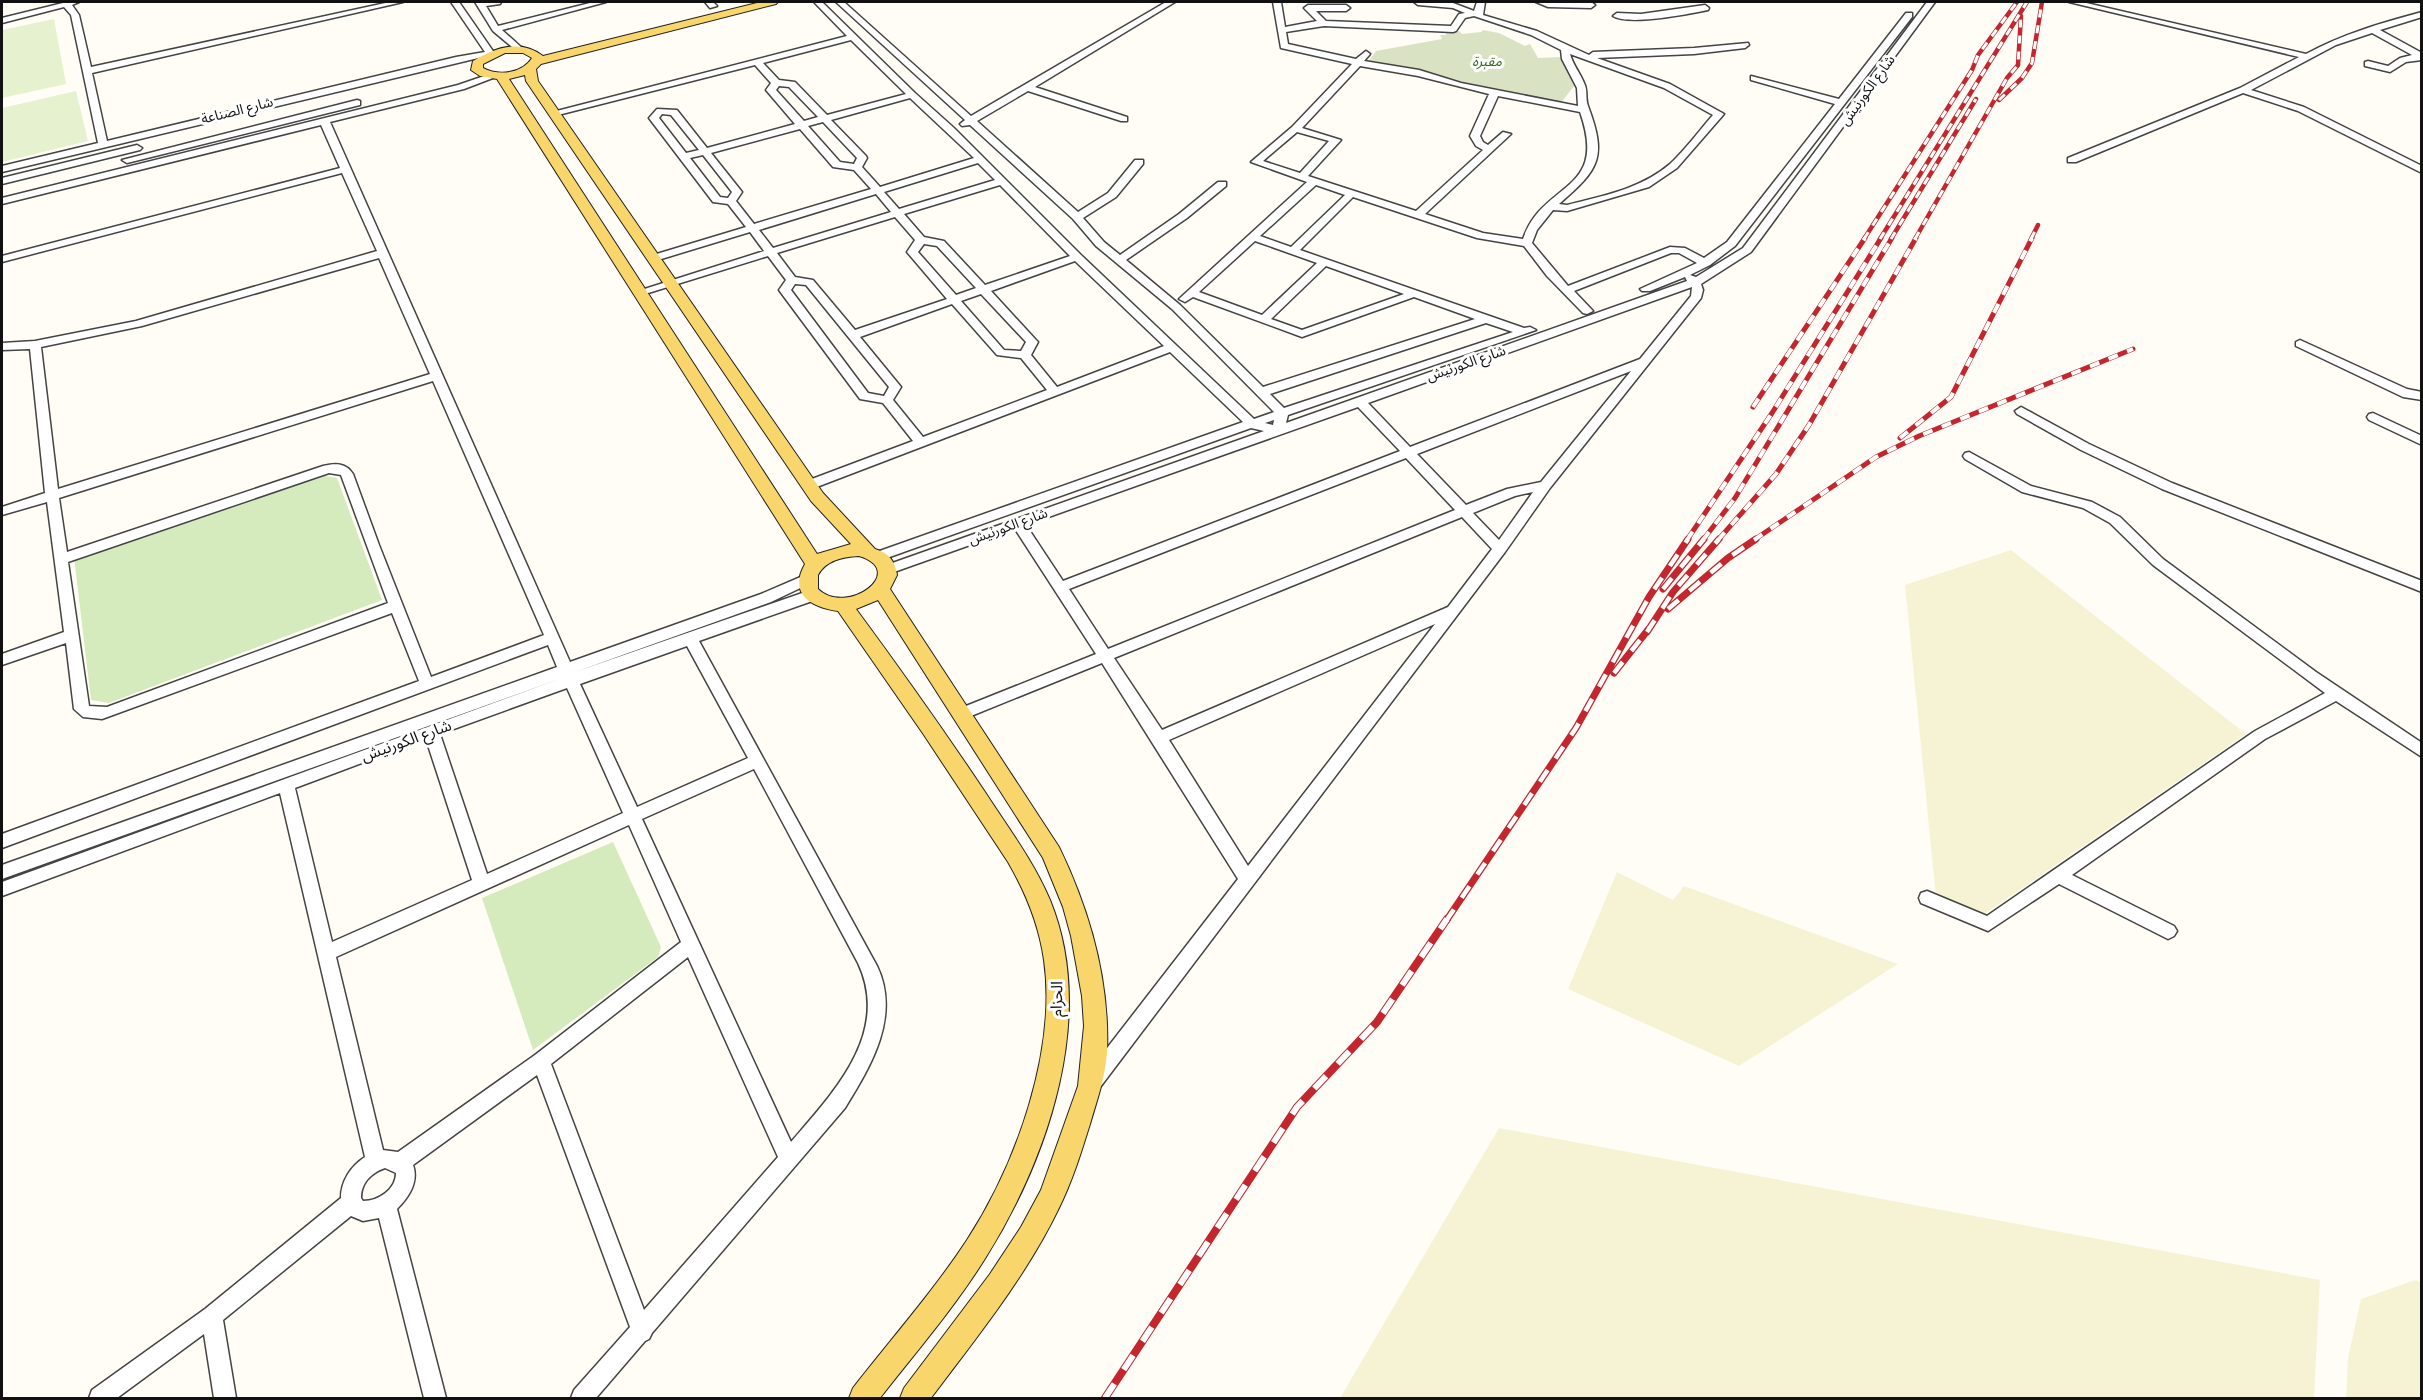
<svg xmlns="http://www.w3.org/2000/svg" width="2423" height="1400" font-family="Merriweather,'Noto Sans Arabic',serif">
<rect width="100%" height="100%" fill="#fffdf5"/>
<path fill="#f6f3d4" d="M2011 550 2246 734 1983 915 1936 897 1905 585Z
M1617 872 1673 900 1684 886 1898 964 1739 1066 1568 989Z
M1499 1128 2320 1280 2314 1398H1340Z
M2415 1280 2421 1282V1398H2346L2348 1358 2361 1299Z"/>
<path fill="#d5ebbd" d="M320 475 337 478 382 600 109 703 91 700 74 557Z
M613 842 661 947 658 957 533 1050 482 898Z"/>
<path fill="#d9e3c4" d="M1483 30 1499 33 1525 46 1530 44 1538 58 1561 57 1574 86 1561 103 1467 85 1368 63 1376 51 1442 39 1440 35H1446V32L1459 31 1462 34 1481 32Z"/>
<path fill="#e6f2cf" d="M54 19 66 84 2 98V30Z
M76 91 88 141 2 162V108Z"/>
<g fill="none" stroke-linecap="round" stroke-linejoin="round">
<g stroke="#444" stroke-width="3">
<path id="minor" d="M67 2H79L72 5 79 15 91 67 390 2H403L92 73 107 141 456 57 485 52 451 2H459L495 54 2 172V166L98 143 71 15 64 7 2 23V18Z
M475 2H501L500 4 486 6 498 26 594 2H606L502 30 521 47 522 49 518 52 493 31Z
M705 2H713L717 6 710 8Z
M814 2H822L915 93 954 128 1081 255 1254 419 1274 412 1172 309 1096 246 1073 219 970 125 962 126 960 124 965 120 836 2H844L971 116 1166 2H1175L1035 87 1127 117V121H1121L1028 91 977 121 1078 212 1108 193 1135 160H1143V164L1116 197 1083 218 1104 242 1120 255 1179 214 1218 182H1226V186L1187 218 1126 260 1180 305 1263 387 1475 319 1414 297 1302 337 1193 297 1185 302 1179 299 1307 182 1251 162 1292 127 1352 64 1281 48 1273 2H1281L1285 27 1317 21 1304 8 1308 5H1346L1350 8 1346 11H1316L1326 21 1451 26 1459 14 1465 13 1453 8 1418 5 1414 2 1453 3 1474 11 1477 2H1485L1483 15 1537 31 1589 55 1593 52 1694 48 1748 43 1749 45 1745 48 1694 54 1597 58 1670 84 1724 114 1677 168 1649 187 1567 211 1553 210 1537 230 1532 243 1568 286 1670 247 1685 248 1704 258 1727 242 1835 104 1751 80V76L1839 99 1906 13H1912V17L1735 246 1710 265 1690 275 1696 277 1743 248 1927 2H1935L1751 252 1701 284 1703 290 1701 298 1550 488 1505 552 1101 1086 1094 1089 1087 1086 1085 1080 1087 1074 1238 879 1102 663 966 718H956L953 714 956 710 1096 654 1015 529 894 572 889 574 882 569 884 566 1264 431 1251 428 884 559H874L872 556 874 553 1243 422 1170 352 814 488H804L803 485 804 482 913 441 883 403 860 399 779 290 786 280 768 256 645 294 641 295 635 292 764 251 750 232 658 260H650V256L746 227 728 204 713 202 649 118 657 109 677 110 707 148 795 124 766 90 771 83 755 65 554 116 549 113 847 36ZM1474 16 1531 35 1561 50 1562 59 1577 88 1578 106 1461 83 1419 70 1364 61 1370 54 1366 51 1356 59 1288 44 1286 32 1324 26 1453 32 1456 31 1465 18ZM851 40 906 94 827 115 795 82 779 80 763 63ZM1570 54 1664 88 1713 115C1699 131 1686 149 1670 164 1641 189 1602 196 1567 205L1559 204C1600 169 1607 157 1588 106 1585 98 1588 90 1584 83 1580 73 1573 65 1570 54ZM1360 66 1418 76 1489 94 1470 136 1476 146 1483 150 1416 211 1308 176 1341 140 1302 128ZM779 86 789 87 818 117 804 121 776 90ZM1498 96 1580 112C1609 194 1543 180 1523 239L1483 233 1425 214 1511 134 1503 132 1488 145 1483 142 1480 136ZM910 98 974 158 880 187 862 167 867 158 866 156 831 120ZM662 114 671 115 699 150 686 153 659 118ZM823 122 857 158 854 164 840 162 808 126ZM800 129 833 167 854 170 871 189 754 224 736 201 742 192 711 153ZM1297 132 1329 141 1300 173 1263 161ZM703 155 732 192 728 198 720 197 690 158ZM978 163 995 180 899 209 884 192ZM1000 185 1070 256 985 285 944 241 924 237 904 214ZM1316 185 1345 195 1291 247 1260 236ZM876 194 891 212 773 248 759 230ZM1353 197 1477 238 1524 246 1547 276 1583 313 1587 314 1593 311 1574 291 1671 253H1679L1697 263 1640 289 1642 291H1650L1685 277 1687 281 1286 423 1288 415 1536 330 1530 327 1524 328 1300 250ZM895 217 915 240 907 252 947 299 855 330 813 280 795 277 777 253ZM1255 241 1317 263 1262 315 1199 292ZM924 244 937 246 976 288 956 295 918 252ZM1075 261 1164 346 1057 387 1031 355 1038 342 1036 340 991 291ZM1326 266 1404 294 1302 330 1271 319ZM795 284 806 285 889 387 884 396 868 393 791 290ZM1692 287 1691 296 1640 359 1410 447 1368 403ZM981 294 1026 342 1021 351 1004 350 961 301ZM952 304 997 355 1021 358 1047 390 923 437 893 400 901 387 860 337ZM1486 323 1513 332 1284 408 1270 394ZM1631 371 1541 482 1507 489 1466 505 1417 454ZM1358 407 1400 451 1063 581 1026 525ZM1274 420 1273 425 1265 423ZM1406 458 1455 510 1108 649 1069 589ZM1533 492 1499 540 1473 513 1515 496ZM1462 517 1492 549 1448 607 1162 730 1114 658ZM1435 624 1248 866 1169 740Z
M1536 2H1591L1595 5 1591 8 1548 7Z
M2069 2H2082L2306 54C2343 34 2381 23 2422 12V17L2380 30 2422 53V60L2406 62 2390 72 2365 66V62L2368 61 2388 66 2400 58 2412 55 2372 33 2336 45 2251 90 2304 107 2422 166V173L2298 111 2243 93 2076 162H2068V158L2240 88 2299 57Z
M1705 5 1709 8 1708 10C1688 14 1629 26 1613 16L1617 13 1641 14Z
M490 74 498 76 464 89 330 122 570 662 761 594 803 576H813L815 579 813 582 771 602 575 672 808 591H818L820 595 818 599 699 641 877 966C901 1016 871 1066 845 1108L652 1333 649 1339 645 1341 596 1398H571L574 1390 630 1327 537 1075 413 1165C419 1182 409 1197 397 1209L446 1398H424L379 1218 363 1221 351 1216 223 1320 236 1398H214L204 1334 117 1398H89L92 1390 205 1309 341 1198C341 1181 351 1166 365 1157L280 793 2 896V882L562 678 2 879V865L557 667 548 645 2 848V834L419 681 392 613 102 719 83 717 74 709 66 643 2 665V654L64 632 47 502 2 515V507L45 493 30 349 2 350V343L35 341 136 321 377 251 342 173 2 262V256L340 168 321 125 2 204V198L458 85ZM379 258 430 374 58 489 41 347 142 326ZM433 381 544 635 431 677 379 545 353 474C346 463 336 463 323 466L67 552 59 498ZM329 473 341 475 388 603 107 707 89 706 68 562ZM687 646 748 758 637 807 580 684ZM567 688 623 813 487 874 440 734ZM426 739 472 880 332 942 295 788ZM754 769 858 963C891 1033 834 1092 791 1142L642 819ZM629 825 681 942 535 1055 398 1152 383 1150 336 957ZM688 957 778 1157 644 1310 551 1064ZM385 1168 396 1173C396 1189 379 1201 363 1201L361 1198C361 1183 371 1173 385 1168Z
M357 100 360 101V105L127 163 122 160Z
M137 145 142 148 140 150 2 184V178Z
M2300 340 2407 389 2422 392V400L2403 397 2296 346V342Z
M2021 407 2089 444 2172 483 2422 581V592L2162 489 2081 450 2017 414 2015 411Z
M2373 413 2422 436V445L2369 420 2367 417 2369 414Z
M1969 452 2031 486 2092 502 2120 517 2163 559 2316 672 2422 743V757L2336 701 2265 739 2072 875 2174 926 2177 931 2174 936 2168 939 2059 884 1988 931 1921 903 1919 898 1921 893 1927 891 1987 916 2255 731 2325 693 2153 565 2110 523 2083 508 2022 492 1965 459 1963 456 1965 453Z"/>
</g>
<g stroke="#222" stroke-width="2">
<path id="major" d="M761 2H778L776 4 541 64 536 69 538 81 823 493 875 549C889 553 895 561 897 575L890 589 1059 847C1090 911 1110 981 1107 1053 1105 1078 1097 1100 1090 1124 1081 1153 1072 1182 1058 1210 1025 1278 976 1338 931 1398H900L904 1388 990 1274 1021 1227 1041 1190 1078 1086 1084 1026 1082 996 1071 936 1063 907 1043 858 878 600 856 609C901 670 945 732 987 795 1009 829 1034 862 1050 900 1097 1015 1049 1156 986 1257 955 1307 916 1352 880 1398H849L853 1388C891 1339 933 1292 967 1240 1016 1165 1057 1051 1044 960 1039 925 1026 893 1008 862L924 735 838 611C811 607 788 594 805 564L497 79 480 76 471 70 473 61C495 47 521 39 543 56ZM505 53H523L532 58C522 74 498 76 483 68V64ZM525 75 526 81 811 501 851 544 817 554 509 79ZM859 556C909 571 847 617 818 589V575C826 560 843 557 859 556Z"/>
</g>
<use href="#minor" fill="#fff" fill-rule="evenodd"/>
<use href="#major" fill="#f9d66b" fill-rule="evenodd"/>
<g stroke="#c4262e" stroke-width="4.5">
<path id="rail-far3" d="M1999 100 2022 78 2032 63 2042 2
M1864 239 1972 70 1978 55 2017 2
M1880 239 2027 2
M1891 239 1976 99
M1915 239 2007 78 2018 65 2021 16
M2031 239 2038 225"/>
</g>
<g stroke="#c4262e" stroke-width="5">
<path id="rail-far2" d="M1753 407 1865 238
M1900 438 1951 397 2032 238
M1687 540 1772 413 1881 238
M1703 540 1735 498 1892 238
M1718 540 1776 474 1809 425 1916 238
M1754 540 1876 457 1919 436 2133 349"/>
</g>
<g stroke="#c4262e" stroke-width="7">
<path id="rail-far1" d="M1663 589 1704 539
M1668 609 1728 558 1756 539
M1647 632 1673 592 1719 539
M1614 673 1651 626
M1446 921 1576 728 1649 597 1688 539"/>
</g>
<g stroke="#c4262e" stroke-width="8">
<path id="rail" d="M1105 1398 1297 1107 1377 1022 1447 919"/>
</g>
<use href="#rail-far3" stroke="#fff" stroke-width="3" stroke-dasharray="8" stroke-linecap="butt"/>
<use href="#rail-far2" stroke="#fff" stroke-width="4" stroke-dasharray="10" stroke-linecap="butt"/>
<use href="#rail-far1" stroke="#fff" stroke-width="4.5" stroke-dasharray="14" stroke-linecap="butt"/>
<use href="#rail" stroke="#fff" stroke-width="6" stroke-dasharray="17" stroke-linecap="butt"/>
</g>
<g text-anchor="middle" stroke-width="6" stroke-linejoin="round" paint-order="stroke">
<g font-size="14" font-style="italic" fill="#2f6b1f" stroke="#fff">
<text x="1487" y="66">مقبرة</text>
</g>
<g font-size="14" fill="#111" stroke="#fff">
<text transform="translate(1867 90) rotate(-54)" y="5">شارع الكورنيش</text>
<text transform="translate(237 110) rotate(-14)" y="5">شارع الصناعة</text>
<text transform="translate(1466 363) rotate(-19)" y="5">شارع الكورنيش</text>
<text transform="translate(1008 526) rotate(-20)" y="5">شارع الكورنيش</text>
</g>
<g font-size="16" fill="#111" stroke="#fff">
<text transform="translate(406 740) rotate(-20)" y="6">شارع الكورنيش</text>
<text transform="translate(1056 999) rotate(-89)" y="6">الحزام</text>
</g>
</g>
<rect width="2423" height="1400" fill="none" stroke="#111111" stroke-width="6"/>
</svg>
